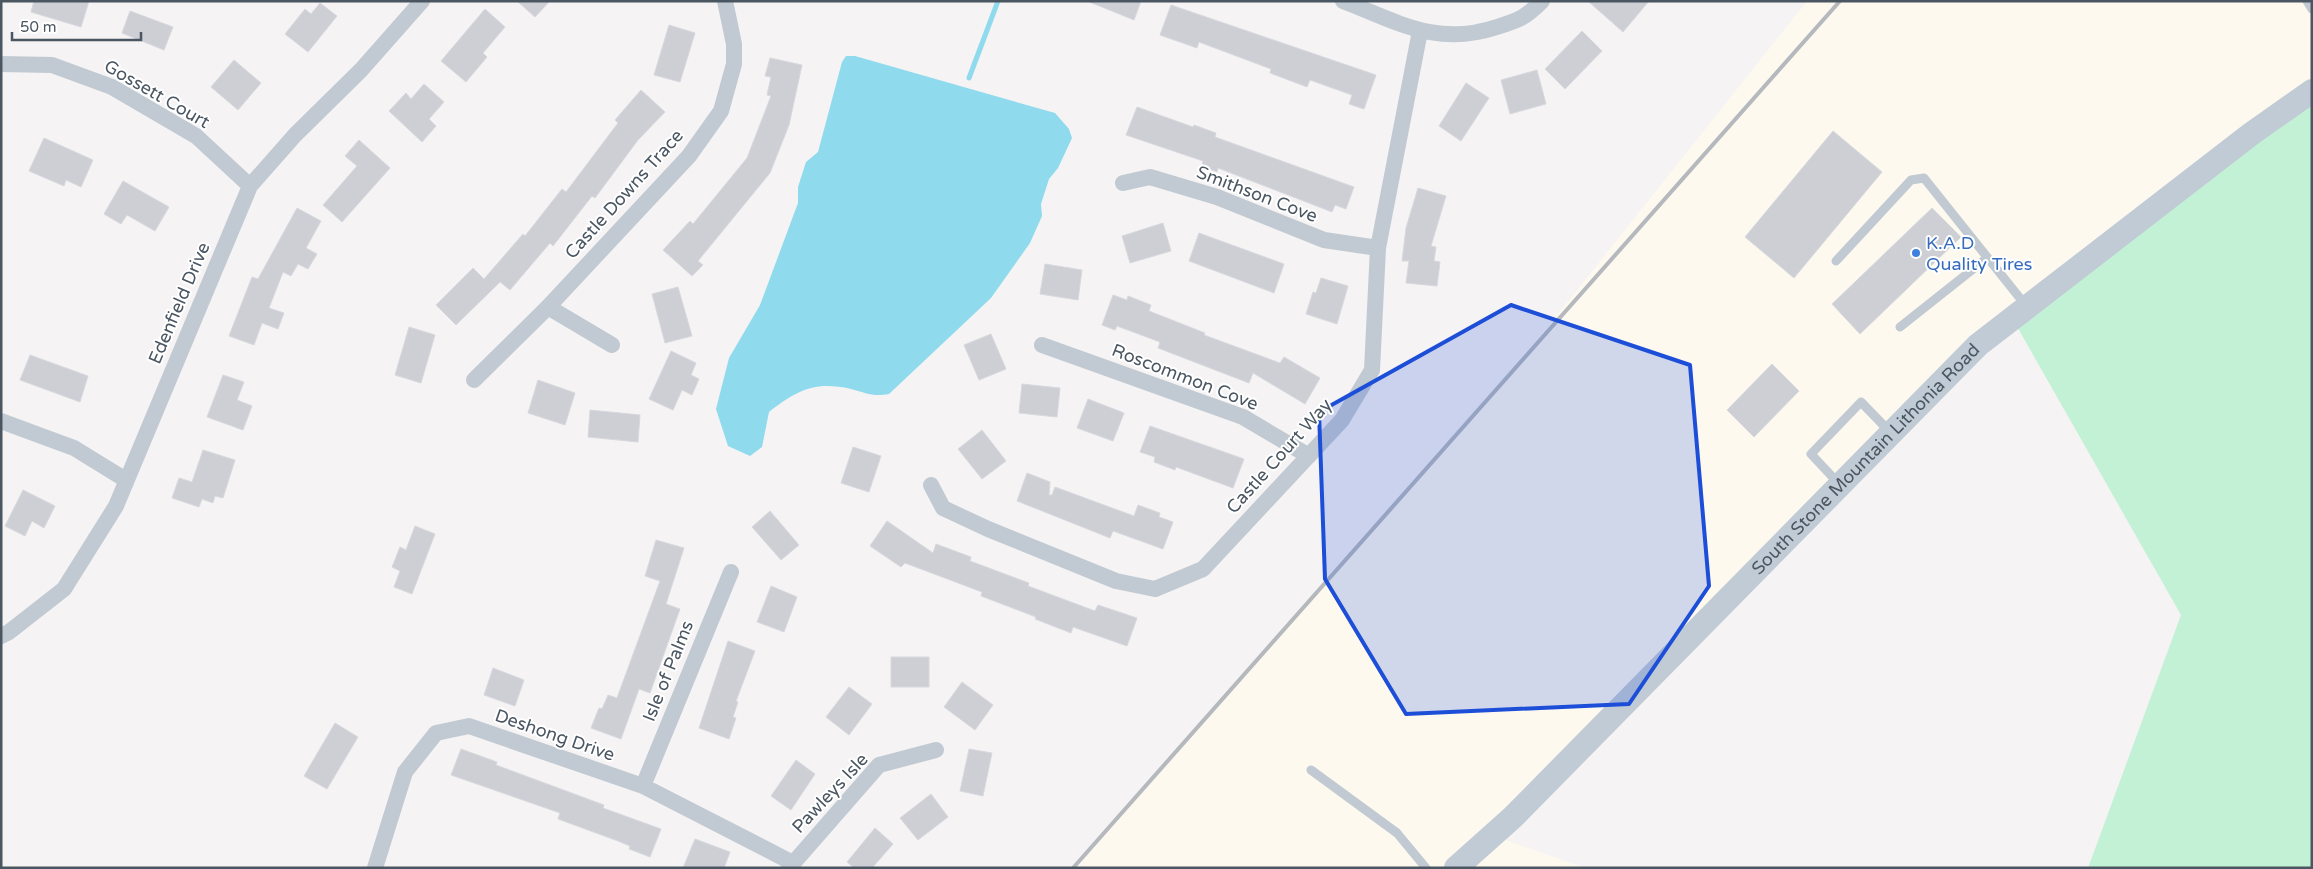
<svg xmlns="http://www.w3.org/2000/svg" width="2313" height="869" font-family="'Varela Round',sans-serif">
<rect width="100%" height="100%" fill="#f5f3f3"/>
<path fill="#fdf9ef" d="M1807 1H2312V88L2015 323 1497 837 1585 868H1070L1504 382Z"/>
<path fill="#c3f1d5" d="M2312 88V868H2088L2181 615 2015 323Z"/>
<path fill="#90daee" d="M846 56H855L1055 113 1069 129 1072 138 1058 168 1049 179 1041 204 1042 216 1030 243 991 298 889 394C872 397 867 393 851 389 814 381 798 390 769 412L762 447 750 456 728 446 716 409 729 358 760 305 798 203V187L806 162 818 152 842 62Z"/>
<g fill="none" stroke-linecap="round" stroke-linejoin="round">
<path stroke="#90daee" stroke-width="5" d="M969 78 998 1"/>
</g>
<path fill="#cdcfd5" stroke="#d7d9de" d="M34 1H89L81 27 31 12Z
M517 1H550L535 17Z
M1087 1H1141L1134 20Z
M1588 1H1649L1623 32Z
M320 3 337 16 308 52 285 34 305 9 311 14Z
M1171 5 1376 75 1364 109 1349 104 1352 95 1310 80 1307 87 1270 73 1271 69 1199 42 1197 48 1160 35Z
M485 9 505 27 483 53 487 57 466 82 441 61Z
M130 11 173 27 164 50 122 33Z
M669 25 695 33 680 82 654 75Z
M1582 31 1602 51 1565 89 1545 69Z
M770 58 802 65 789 125 770 173 698 261 703 265 692 276 663 250 690 221 693 224 747 158 771 96 767 95 771 77 765 76Z
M234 60 261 83 238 110 211 87Z
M1537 70 1546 104 1510 114 1501 80Z
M1466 83 1489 98 1461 141 1439 126Z
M424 84 444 102 429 119 436 126 422 142 389 111 406 93 411 99Z
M641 90 665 112 638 140 595 198 592 196 553 246 550 243 510 290 500 282 456 325 436 305 473 268 484 279 523 234 525 236 562 189 566 192 618 123 615 120Z
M1137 107 1193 127 1194 125 1216 133 1215 137 1354 187 1346 209 1335 205 1332 212 1218 168 1217 172 1202 166 1203 161 1126 135Z
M1833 131 1882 172 1794 278 1745 237Z
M44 138 93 160 81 187 66 180 64 186 29 171Z
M359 140 390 168 342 222 323 205 357 166 345 156Z
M123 181 169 207 155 231 127 215 121 224 104 214Z
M1418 188 1446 196 1431 246 1436 247 1434 261 1440 262 1437 286 1406 283 1409 261H1402L1406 228Z
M297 208 321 221 306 248 317 254 308 269 298 264 291 276 283 272 269 308 284 313 278 329 262 323 254 345 229 336 252 277 258 279Z
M1932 208 1961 237 1860 334 1832 304Z
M1163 223 1171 251 1130 263 1122 236Z
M1199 233 1284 264 1274 293 1189 261Z
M1045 264 1082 270 1078 300 1040 294Z
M1321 278 1348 286 1337 324 1306 314 1313 292 1316 293Z
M678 287 692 336 665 343 652 294Z
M1113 295 1127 300 1128 296 1151 305 1149 311 1205 333 1204 335 1280 363 1284 357 1320 378 1305 404 1253 373 1249 383 1158 348 1160 342 1117 326 1115 330 1102 325Z
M409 327 435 335 421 383 395 375Z
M991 334 1006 369 979 380 964 345Z
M671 351 696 363 691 375 699 379 692 395 682 390 673 410 649 399Z
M30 355 88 376 80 402 20 380Z
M1772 364 1799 391 1754 437 1727 410Z
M223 375 244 382 237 400 252 406 243 430 207 417Z
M538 380 575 393 565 425 528 413Z
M1022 384 1060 388 1057 417 1019 413Z
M1088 399 1124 413 1113 441 1077 428Z
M590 410 640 415 638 442 588 437Z
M1150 426 1244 459 1233 488 1176 467 1175 470 1154 462 1155 457 1140 452Z
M982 430 1006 461 982 479 958 449Z
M853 447 881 456 869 492 841 483Z
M203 450 235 460 223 498 215 496 213 503 202 499 199 507 172 498 179 478 192 482Z
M1027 473 1050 482 1049 495H1052L1055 487 1134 516 1138 505 1160 513 1159 517 1173 522 1163 549 1113 531 1110 538 1017 501Z
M23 490 55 506 44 528 32 521 25 536 5 526Z
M770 511 799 545 781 560 752 527Z
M887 521 933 553 936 544 971 557 970 561 1029 583 1028 586 1095 611 1098 605 1137 618 1127 646 1073 627 1071 633 1035 619 1036 617 981 596 982 592 905 563 901 567 870 546Z
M415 526 435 534 412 594 394 587 400 571 392 567 400 547 406 550Z
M656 540 684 548 666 604 680 609 650 693 639 689 621 739 591 728 599 708 602 709 608 695 617 698 660 581 645 576Z
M771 586 797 597 784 632 757 622Z
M728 641 755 651 736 701 738 702 733 717 736 718 729 739 699 728Z
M891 657H929V687H891Z
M493 668 524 680 515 706 484 695Z
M962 682 993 705 975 730 944 707Z
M849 687 872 704 849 735 826 717Z
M335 723 358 737 327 789 304 776Z
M461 749 497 762 496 765 604 805 603 808 661 829 650 857 629 849 630 846 618 841 558 819 560 813 451 775Z
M969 749 992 753 983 796 960 791Z
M796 760 815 774 791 810 771 796Z
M931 794 948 817 918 840 900 818Z
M875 828 893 844 872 868H854L847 862Z
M695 839 730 852 724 868H683Z"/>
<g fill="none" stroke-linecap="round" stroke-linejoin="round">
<path stroke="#c1cad2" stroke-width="9" d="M2307 1 2312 9
M1836 261 1911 180 1924 178 2027 307
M1900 327 1987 258
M1840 485 1811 454 1861 402 1891 433
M1311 770 1397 833 1426 868"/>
<path stroke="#c1cad2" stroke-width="16" d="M1343 1C1398 22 1437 47 1497 27 1519 20 1525 18 1542 1
M1 64 52 65 112 87 196 136 250 186
M1123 183 1150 177 1217 197 1324 240 1378 248
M548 307 612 345
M1042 345 1243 417 1309 456
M474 380 548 307 689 156 721 111 734 64V44L725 1
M1 421 74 448 126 480
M931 485 943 508 988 529 1116 581 1155 589 1203 569 1342 420 1372 370 1378 248 1420 31
M1 636 9 632 64 589 116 506 250 186 295 135 361 70 422 1
M643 786 731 572
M375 868 405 772 436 733 469 726 643 786 793 863
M789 868 879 765 936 750"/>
<path stroke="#c1cbd6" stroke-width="24" id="s1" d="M1456 868 1513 817 1978 345 2251 134 2312 91"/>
<path stroke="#b5b8bd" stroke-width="4" d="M1073 868 1840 1"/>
</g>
<path fill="#1d4ed8" fill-opacity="0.2" stroke="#1d4ed8" stroke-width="4" stroke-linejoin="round" d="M1511 305 1690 365 1709 586 1629 704 1406 714 1325 579 1319 412Z"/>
<circle fill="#3f7fe0" stroke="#fff" stroke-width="2" cx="1916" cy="253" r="5"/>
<g text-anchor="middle" stroke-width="4" stroke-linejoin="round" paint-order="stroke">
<g font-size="18" fill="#4a5661" stroke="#fff">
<text transform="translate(157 94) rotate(30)" y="6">Gossett Court</text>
<text transform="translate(624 194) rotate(-48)" y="6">Castle Downs Trace</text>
<text transform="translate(1257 194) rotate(21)" y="6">Smithson Cove</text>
<text transform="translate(179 303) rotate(-67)" y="6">Edenfield Drive</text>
<text transform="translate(1185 377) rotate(21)" y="6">Roscommon Cove</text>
<text transform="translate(1279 456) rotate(-48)" y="6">Castle Court Way</text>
<text dy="6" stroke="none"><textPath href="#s1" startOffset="579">South Stone Mountain Lithonia Road</textPath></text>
<text transform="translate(668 671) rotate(-68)" y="6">Isle of Palms</text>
<text transform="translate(555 735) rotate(19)" y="6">Deshong Drive</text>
<text transform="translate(830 793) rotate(-47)" y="6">Pawleys Isle</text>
</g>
<g font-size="18" fill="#366cbe" stroke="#fff" text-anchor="start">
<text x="1926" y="249">K.A.D<tspan x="1926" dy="21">Quality Tires</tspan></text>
</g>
</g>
<rect width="2313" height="869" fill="none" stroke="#4a5661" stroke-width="5"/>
<path d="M12 32v8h129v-8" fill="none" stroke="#4a5661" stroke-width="2.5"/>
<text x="20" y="32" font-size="15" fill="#4a5661" stroke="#ffffff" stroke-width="4" paint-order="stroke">50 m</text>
</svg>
